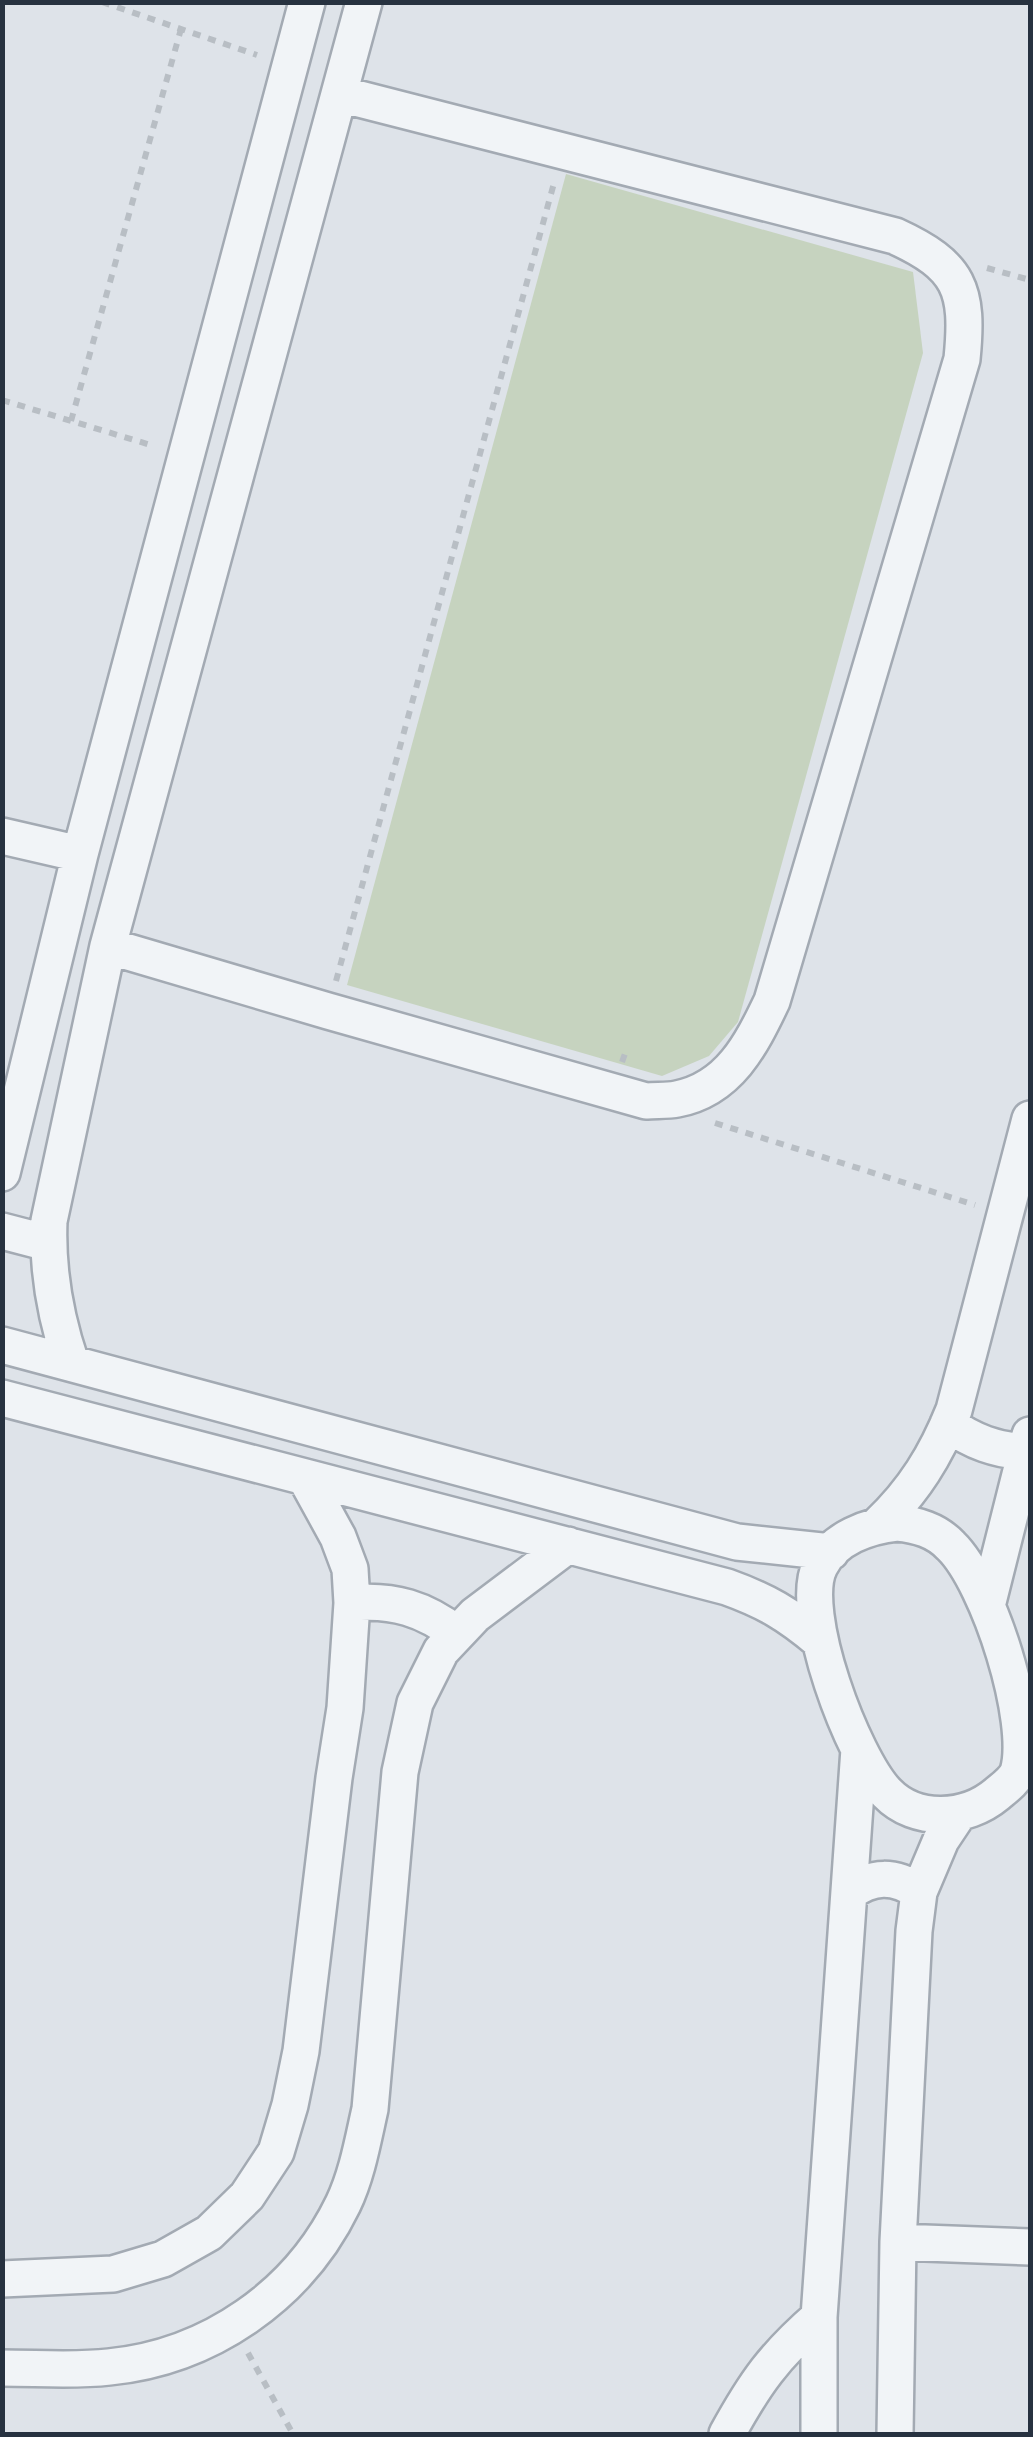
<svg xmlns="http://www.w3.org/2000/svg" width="1033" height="2437" font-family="'PT Sans Narrow',sans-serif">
<rect width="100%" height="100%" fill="#dee3e9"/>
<path fill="#c6d3bf" d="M566 174 913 272 923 353 738 1022 709 1056 662 1076 347 985Z"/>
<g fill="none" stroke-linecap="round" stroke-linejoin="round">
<g stroke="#a3aab3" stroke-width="40">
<path id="minor" d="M2 836 80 854
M108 946 328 1011 646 1101C656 1100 667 1101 677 1099 729 1089 751 1045 772 1001L962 359C969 289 960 266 895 236L340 94
M2 1173 80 854 307 2
M2 1231 48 1243
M2 1345 737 1542 831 1552
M71 1363C55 1316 47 1271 49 1221L108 946 364 2
M2 1398 727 1587C766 1601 788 1614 820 1641
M948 1424C973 1442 996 1450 1026 1452
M897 1523C917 1525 936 1530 951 1546 989 1583 1033 1722 1018 1772 1014 1781 1004 1788 997 1794 966 1820 916 1823 887 1793 853 1758 797 1611 820 1566 834 1538 868 1526 897 1523Z
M878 1525C914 1491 936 1455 954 1410L1030 1119
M988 1602 1030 1435
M352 1603C393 1599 425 1609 457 1634
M849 1893C872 1875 895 1875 919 1892
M898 2242 1030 2247
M2 2279 113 2274 163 2259 209 2233 247 2196 276 2152 290 2105 301 2051 334 1778 345 1708 352 1603 350 1569 338 1537 305 1477
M2 2368C38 2368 74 2371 109 2367 210 2357 299 2295 343 2204 357 2175 363 2140 370 2109L400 1772 415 1703 441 1651 475 1615 568 1545
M727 2434C755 2383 774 2356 819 2317
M819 2434V2317L859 1749
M895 2434 898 2242 914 1931 919 1892 941 1840 959 1813"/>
</g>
<path stroke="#b8bec4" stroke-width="6" stroke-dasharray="8 8" stroke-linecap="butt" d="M102 2 257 55
M987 268 1030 280
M2 400 154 446
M71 421 181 29
M336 981 554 183
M622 1062 627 1048
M715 1123 975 1205
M248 2353 293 2434"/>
<use href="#minor" stroke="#f1f4f7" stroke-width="35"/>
</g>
<rect width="1033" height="2437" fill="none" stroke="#273240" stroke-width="10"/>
</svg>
